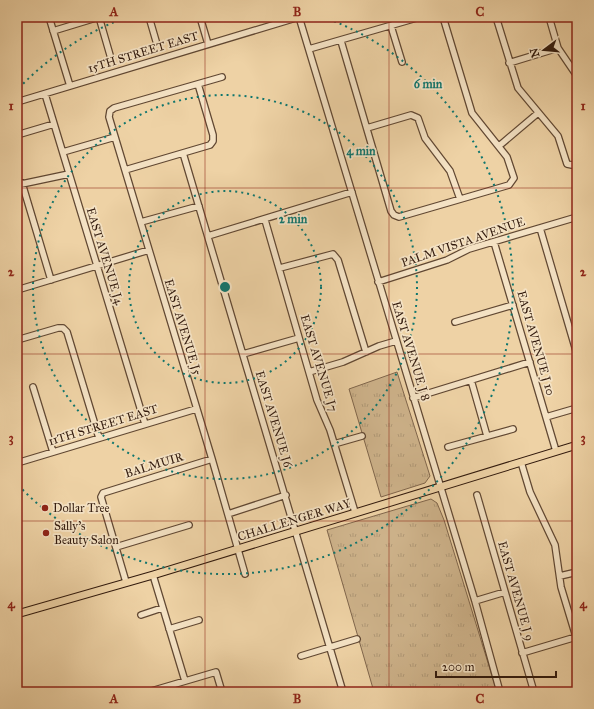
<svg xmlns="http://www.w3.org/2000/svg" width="594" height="709" font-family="'IM FELL Great Primer',serif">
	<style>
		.grass { fill: url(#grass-tufts); stroke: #80664c }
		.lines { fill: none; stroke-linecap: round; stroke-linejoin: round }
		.minor-casing { stroke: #614833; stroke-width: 8 }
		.major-casing { stroke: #321a0d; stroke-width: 9 }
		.minor { stroke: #f4e2c4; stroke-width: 5.5 }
		.major { stroke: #eed2a5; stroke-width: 7 }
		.grid { fill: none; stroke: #8f2418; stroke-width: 1; stroke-opacity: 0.55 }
		.ring { fill: none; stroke: #0f766e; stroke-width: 2; stroke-dasharray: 2 4 }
		.poi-dot { fill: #8f2418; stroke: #f4e2c4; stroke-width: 1.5 }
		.labels { text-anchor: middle; stroke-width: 3.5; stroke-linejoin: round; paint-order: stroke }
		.street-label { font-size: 12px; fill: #321a0d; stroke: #f4e2c4 }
		.poi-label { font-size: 12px; fill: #321a0d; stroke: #f4e2c4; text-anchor: start }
		.centre { fill: #0f766e; stroke: #f4e2c4; stroke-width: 2 }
		.ring-label { font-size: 12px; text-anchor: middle; font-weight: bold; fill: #0f766e; stroke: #f4e2c4; stroke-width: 3.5; stroke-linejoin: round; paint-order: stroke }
		.neatline { fill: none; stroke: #8f2418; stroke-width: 1.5 }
		.grid-label { font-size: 13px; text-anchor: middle; font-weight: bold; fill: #8f2418 }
	</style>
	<defs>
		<pattern id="grass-tufts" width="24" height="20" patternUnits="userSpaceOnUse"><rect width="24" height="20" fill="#ceb38b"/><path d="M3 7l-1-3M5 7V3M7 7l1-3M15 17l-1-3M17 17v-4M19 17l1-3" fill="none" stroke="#b19977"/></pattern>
	</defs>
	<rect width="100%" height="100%" fill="#eed2a5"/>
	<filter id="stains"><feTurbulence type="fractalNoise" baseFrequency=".005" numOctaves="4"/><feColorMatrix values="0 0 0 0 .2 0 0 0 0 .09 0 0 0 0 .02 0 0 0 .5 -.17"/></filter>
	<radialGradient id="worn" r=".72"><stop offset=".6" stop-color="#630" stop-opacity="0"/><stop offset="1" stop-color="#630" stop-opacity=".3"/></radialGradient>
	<path class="grass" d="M397,372L430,476L425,483L381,497L349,389Z
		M431,499L437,503L444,520L497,692H374L327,530Z"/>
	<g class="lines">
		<defs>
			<path id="minor" d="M49,17L70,86
				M99,17L110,55
				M149,17L156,41
				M200,17L208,44
				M299,17L475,601L500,692
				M496,17L518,88L558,136L567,164L572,165L577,164
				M549,17L558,48L577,76
				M391,26L402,62
				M53,31L99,17
				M341,41L391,211L394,215L399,217L509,185L514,178L507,157L472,113L443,17
				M309,49L420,17
				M509,63L558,48
				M222,77L114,108L110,111L109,117L212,459L245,574
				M45,94L145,424
				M17,102L299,17
				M367,128L411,115L418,118L425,138L450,171L460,199
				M17,135L54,124
				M499,146L538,113
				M63,152L115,137
				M183,153L343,692
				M125,170L210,145L213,141V135L198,84
				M22,183L51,280
				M17,185L69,174
				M265,220L317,400L330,430L355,512
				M141,222L199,206
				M540,228L577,354
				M208,236L352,192
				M494,242L556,451
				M280,268L333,254L338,260L366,352
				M378,282L447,260L469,249L577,217
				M17,290L149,250
				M455,322L513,305
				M17,340L58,328H63L67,332L99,438
				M243,354L299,338
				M309,372L343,362L379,346L396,341
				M471,380L487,436
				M33,387L53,452
				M413,398L530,362
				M546,417L577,408
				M334,444L362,436
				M448,447L513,429
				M521,462L530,492L555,545L561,587L577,640
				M17,463L196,409
				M477,495L534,692
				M228,514L286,495
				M116,547L189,525
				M153,575L185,681
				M560,576L577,572
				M126,582L101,497L103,493L212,459
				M475,601L505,592
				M141,615L162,608
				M169,629L199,620
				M522,653L576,637
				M301,656L357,639
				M148,692L216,672L222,692"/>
			<path id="major" d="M17,614L153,575L577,445"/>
		</defs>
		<use href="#minor" class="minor-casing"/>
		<use href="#major" class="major-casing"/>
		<use href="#minor" class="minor"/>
		<use href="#major" class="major"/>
	</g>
	<path class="grid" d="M205,17V692M389,17V692M17,188H577M17,354H577M17,521H577"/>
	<g class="ring">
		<circle cx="225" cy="287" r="96"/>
		<circle cx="225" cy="287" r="192"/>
		<path d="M19 88A287 287 0 0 1 127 17M323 17A287 287 0 1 1 19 486"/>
	</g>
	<g class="poi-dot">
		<circle cx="45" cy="508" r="4"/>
		<circle cx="46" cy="533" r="4"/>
	</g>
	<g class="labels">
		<g class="street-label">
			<text transform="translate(143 52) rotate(-17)" y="4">15TH STREET EAST</text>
			<text transform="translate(463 242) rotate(-19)" y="4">PALM VISTA AVENUE</text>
			<text transform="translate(105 256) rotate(73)" y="4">EAST AVENUE J4</text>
			<text transform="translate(183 327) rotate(73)" y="4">EAST AVENUE J5</text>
			<text transform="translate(536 343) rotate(74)" y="4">EAST AVENUE J 10</text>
			<text transform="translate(411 351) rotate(73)" y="4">EAST AVENUE J 8</text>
			<text transform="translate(319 363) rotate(73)" y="4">EAST AVENUE J7</text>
			<text transform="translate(274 419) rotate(73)" y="4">EAST AVENUE J6</text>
			<text transform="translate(103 425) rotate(-17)" y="4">11TH STREET EAST</text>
			<text transform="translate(154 465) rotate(-17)" y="4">BALMUIR</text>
			<text transform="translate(294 520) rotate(-17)" y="4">CHALLENGER WAY</text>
			<text transform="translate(516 591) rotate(74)" y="4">EAST AVENUE J 9</text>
		</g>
		<g class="poi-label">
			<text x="53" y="512">Dollar Tree</text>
			<text x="54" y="530">Sally's<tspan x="54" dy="14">Beauty Salon</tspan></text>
		</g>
	</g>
	<circle cx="225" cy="287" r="6" class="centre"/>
	<g class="ring-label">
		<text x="428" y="88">6 min</text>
		<text x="361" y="155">4 min</text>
		<text x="293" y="223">2 min</text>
	</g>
	<rect width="594" height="709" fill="none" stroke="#eed2a5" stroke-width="44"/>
	<g transform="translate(544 50) rotate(254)" stroke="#f4e2c4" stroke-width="3" paint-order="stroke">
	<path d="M0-3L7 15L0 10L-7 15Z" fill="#321a0d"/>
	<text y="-6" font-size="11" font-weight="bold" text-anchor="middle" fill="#321a0d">N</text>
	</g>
	<path d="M436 671v6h120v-6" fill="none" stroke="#321a0d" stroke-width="2"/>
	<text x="442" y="671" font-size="12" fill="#321a0d" stroke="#f4e2c4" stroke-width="3" paint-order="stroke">200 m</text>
	<rect x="22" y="22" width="550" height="665" class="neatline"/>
	<g class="grid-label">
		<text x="114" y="16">A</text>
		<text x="297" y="16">B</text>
		<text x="480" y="16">C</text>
		<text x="11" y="110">1</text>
		<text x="583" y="110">1</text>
		<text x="11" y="276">2</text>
		<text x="583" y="276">2</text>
		<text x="11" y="442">3</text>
		<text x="583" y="442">3</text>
		<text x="11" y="608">4</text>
		<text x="583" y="608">4</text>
		<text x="114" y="703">A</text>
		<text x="297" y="703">B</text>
		<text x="480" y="703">C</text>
	</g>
	<rect width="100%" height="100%" filter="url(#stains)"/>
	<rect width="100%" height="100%" fill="url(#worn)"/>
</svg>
